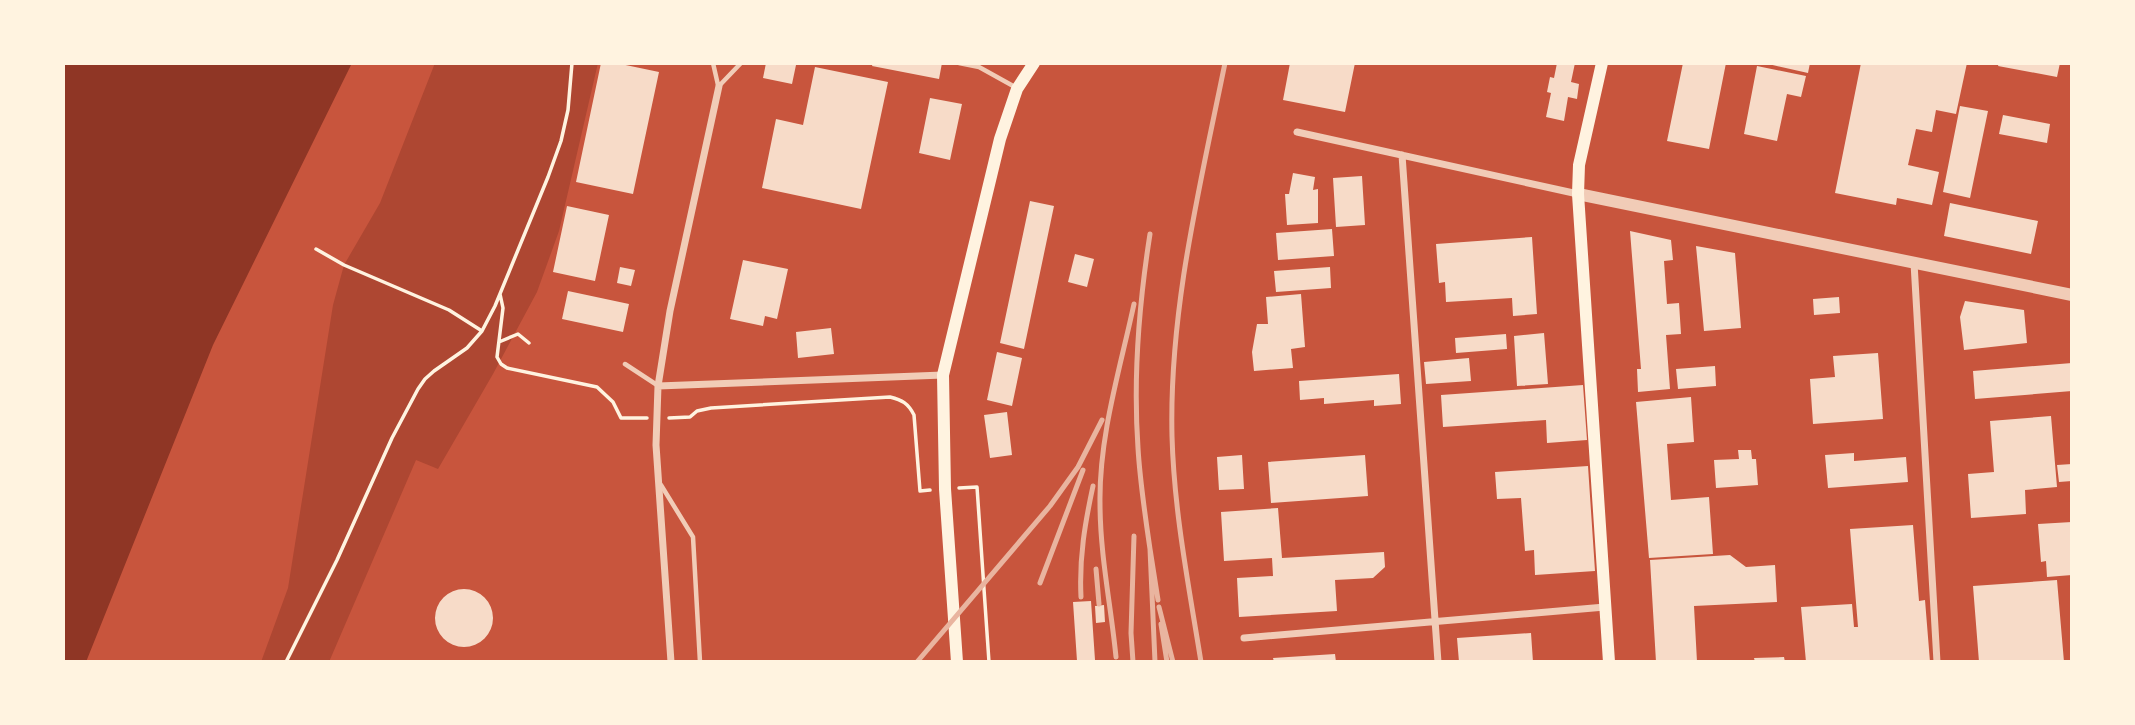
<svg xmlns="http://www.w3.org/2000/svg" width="2135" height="725" font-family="Manrope,sans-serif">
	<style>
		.green { fill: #ae4732 }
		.water { fill: #8f3625 }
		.building { fill: #f7dbc8 }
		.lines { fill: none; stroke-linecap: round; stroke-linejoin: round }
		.path { stroke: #fff3e0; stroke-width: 3.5 }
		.service { stroke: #f1ccb7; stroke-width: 4.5 }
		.minor { stroke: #f1ccb7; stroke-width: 7 }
		.tertiary { stroke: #f1ccb7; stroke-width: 12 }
		.secondary { stroke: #fff3e0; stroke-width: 12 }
		.rail { stroke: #e9b49f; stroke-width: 5 }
	</style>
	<rect width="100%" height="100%" fill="#c8553d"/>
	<path class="green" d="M435,63H598L559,231L537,292L493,374L438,469L416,460L329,662H261L288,588L333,305L344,265L380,203Z"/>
	<path class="water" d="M63,63H352L213,345L86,662H63Z"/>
	<path class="building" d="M601,63H616L659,72L633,194L576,182Z
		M766,63L796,65L792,84L763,78Z
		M873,63H942L939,79L872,66Z
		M1290,63H1355L1345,112L1283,100Z
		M1557,63H1575L1571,82L1579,84L1577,99L1568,97L1564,121L1546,117L1551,93L1547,92L1550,77L1554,78Z
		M1683,63H1726L1709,149L1667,141Z
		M1764,63H1810L1808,73Z
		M1861,63H1967L1956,114L1936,110L1932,132L1916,129L1908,165L1939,172L1932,205L1897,198L1896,205L1835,193Z
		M1999,63H2060L2057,77L1998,66Z
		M1757,66L1806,76L1801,97L1787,94L1777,141L1744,134Z
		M815,67L888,82L861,209L762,188L776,119L803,125Z
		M930,98L962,104L950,160L919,153Z
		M1960,106L1988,111L1970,198L1943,192Z
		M2003,115L2050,124L2047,143L1999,134Z
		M1293,173L1315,177L1313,190L1318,189V223L1287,225L1285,194H1289Z
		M1362,176L1365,225L1336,227L1333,178Z
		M1030,201L1054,206L1024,349L1000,343Z
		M1950,203L2038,221L2031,254L1944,236Z
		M567,206L609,215L595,281L553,272Z
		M1332,229L1334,256L1278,260L1276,233Z
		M1630,231L1671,240L1673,260L1664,261L1667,304L1679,303L1681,334L1666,335L1670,389L1638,392L1637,369H1641Z
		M1532,237L1537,314L1513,316L1512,298L1446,302L1445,282L1439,283L1436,244Z
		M1696,246L1735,253L1741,328L1704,331Z
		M1075,254L1094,259L1087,287L1068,282Z
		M743,260L788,269L777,319L765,316L763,326L730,319Z
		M620,267L635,270L631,286L617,283Z
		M1330,267L1331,288L1276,292L1274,271Z
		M568,291L629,304L623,332L562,319Z
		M1301,294L1305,347L1291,349L1293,368L1254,371L1252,352L1257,324H1268L1266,297Z
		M1839,297L1840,313L1814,315L1813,299Z
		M1965,301L2024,310L2027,343L1964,350L1960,317Z
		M831,328L834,354L798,358L796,332Z
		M1544,333L1548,384L1517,386L1514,336Z
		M1506,334L1507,349L1456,353L1455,338Z
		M997,352L1022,358L1012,406L987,400Z
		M1878,353L1883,419L1813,424L1810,379L1835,377L1833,356Z
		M1469,358L1471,381L1426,384L1424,362Z
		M2072,363V391L1975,399L1973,371Z
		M1715,366L1716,386L1678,389L1676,369Z
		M1399,374L1401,404L1374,406V400L1324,404V398L1300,400L1299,381Z
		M1583,385L1587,440L1547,443L1546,420L1443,427L1441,395Z
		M1691,397L1694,442L1667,444L1671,500L1709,497L1713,554L1649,558L1636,402Z
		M1007,412L1012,455L990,458L984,415Z
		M2051,416L2057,487L2025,490L2026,514L1971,518L1968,474L1994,472L1990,421Z
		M1738,450H1751L1752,459H1756L1758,485L1716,488L1714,460L1739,459Z
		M1854,453V461L1906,457L1908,482L1828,488L1825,455Z
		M1242,455L1244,489L1219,490L1217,457Z
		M1365,455L1368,496L1271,503L1268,462Z
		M2072,464V481L2059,482L2057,465Z
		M1588,466L1595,571L1535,575L1534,550L1525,551L1521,498L1497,499L1495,472Z
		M1278,508L1282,558L1384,552L1385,567L1373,578L1335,580L1337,611L1239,617L1237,578L1273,576L1272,558L1224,561L1221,512Z
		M2072,522V575L2047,577L2046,561L2041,562L2038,524Z
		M1913,525L1919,601L1925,600L1930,662H1806L1801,607L1852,604L1854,627H1858L1850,529Z
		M1730,555L1746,567L1775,565L1777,602L1694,606L1697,662H1656L1650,560Z
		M2057,580L2064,662H1979L1973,586Z
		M435 618a29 29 0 1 1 58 0a29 29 0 1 1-58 0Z
		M1091,601L1095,660L1077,661L1073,602Z
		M1104,605L1105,622L1096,623L1095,606Z
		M1531,633L1533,662H1459L1457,638Z
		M1335,654L1336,662H1274L1273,658Z
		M1784,657L1785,662H1755L1754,658Z"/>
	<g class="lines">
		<path class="path" d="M316,249L344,265L449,310L482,331
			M500,294L503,308L497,357L501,364L507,368L597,387L613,402L621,418H647
			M499,342L518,334L529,343
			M669,418L690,417L697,411L711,408L890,397C902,400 908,403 914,415L920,491L930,490
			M959,488L977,487L989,662
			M286,662L337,560L392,438L418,389L425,379L434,371L467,348L482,331L495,306L548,177L561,141L568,110L572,63"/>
		<path class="service" d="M713,63L718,85
			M959,63L979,67L1015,87
			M719,86L741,63
			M625,364L657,385
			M661,485L693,537L700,662"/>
		<path class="minor" d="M1297,132L1578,194
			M1402,155L1438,662
			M1914,263L1937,662
			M658,386L943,375
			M1244,638L1605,607
			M671,662L656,445L658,386L670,311L719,86"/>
		<path class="tertiary" d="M1578,194L2072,295"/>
		<path class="secondary" d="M1602,63L1579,165L1578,194L1609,662
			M957,662L945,489L943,375L1000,139L1017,89L1034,63"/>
		<path class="rail" d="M1150,549C1145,515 1140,482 1138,448C1133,377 1139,304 1150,234
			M1096,569L1099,604
			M1040,583L1083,470
			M1081,597C1079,558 1085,523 1093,486
			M1159,607L1173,662
			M1161,624L1167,662
			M1116,657C1111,606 1100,555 1100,503C1099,436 1120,369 1134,304
			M917,662L1050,506L1078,467L1102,420
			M1133,662L1131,633L1134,536
			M1155,662L1150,549L1158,600
			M1201,662C1189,587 1174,512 1172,436C1169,310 1200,186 1225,63"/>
	</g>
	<rect width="2135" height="725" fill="none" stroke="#fff3e0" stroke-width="130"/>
</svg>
